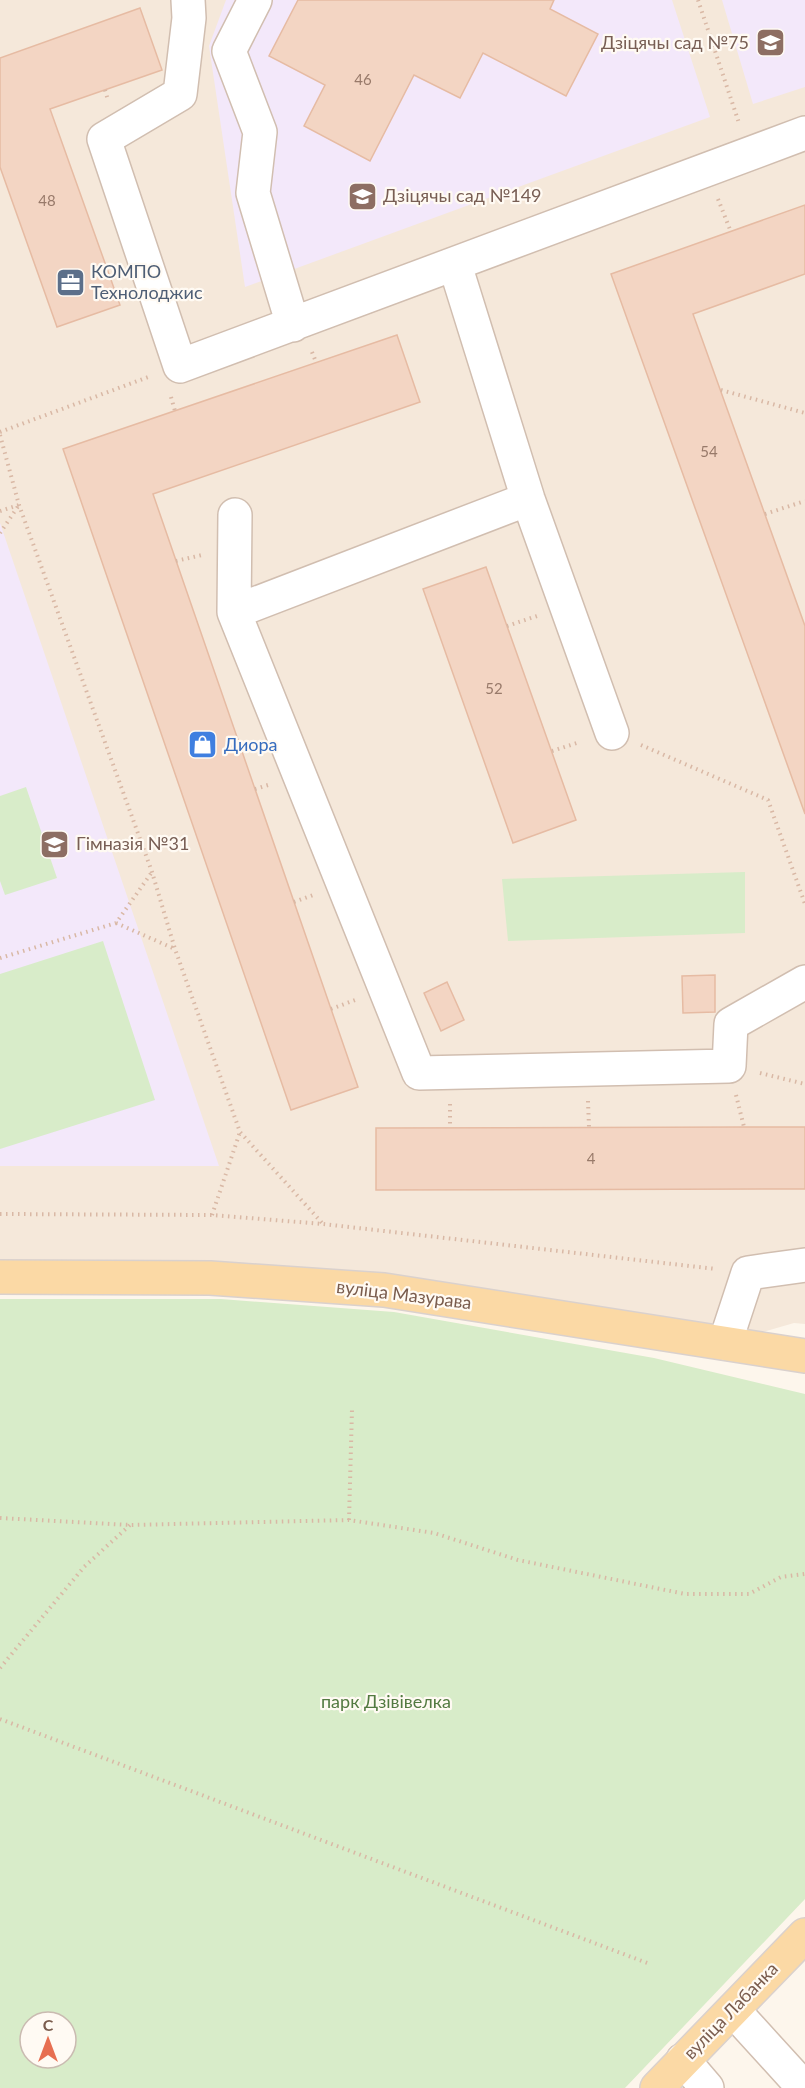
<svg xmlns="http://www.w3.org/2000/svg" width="805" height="2088" font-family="Lato,sans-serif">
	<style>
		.residential { fill: #f5e8da }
		.education { fill: #f3e8fa }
		.green { fill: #d8ecc9; fill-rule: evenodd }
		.building { fill: #f3d5c3; stroke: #e6bba3; stroke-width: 1.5 }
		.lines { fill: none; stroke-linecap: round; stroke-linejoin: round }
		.minor-casing { stroke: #d1beb0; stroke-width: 36 }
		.major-casing { stroke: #dad1cd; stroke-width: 36 }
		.path { stroke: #d9b8a5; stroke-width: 4; stroke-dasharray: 1.5 4.5; stroke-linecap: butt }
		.minor { stroke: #fff; stroke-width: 33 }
		.major { stroke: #fbd9a5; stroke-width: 33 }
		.labels { text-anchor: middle; stroke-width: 4.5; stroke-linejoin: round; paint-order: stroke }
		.number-label { font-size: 15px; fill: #987a6a }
		.education-label { font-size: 18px; fill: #785e54; stroke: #fffaf3; text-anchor: start }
		.service-label { font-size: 18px; fill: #4e5e75; stroke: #fffaf3; text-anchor: start }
		.shop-label { font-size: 18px; fill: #366cbe; stroke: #fffaf3; text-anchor: start }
		.street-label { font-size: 18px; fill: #7a5c4d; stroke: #fffaf3 }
		.park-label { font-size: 18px; fill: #537a41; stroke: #fffaf3 }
	</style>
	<rect width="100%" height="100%" fill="#fdf6ec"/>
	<path class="residential" d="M0,0H805V1324L794,1323L725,1343L384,1290L0,1277Z"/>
	<path class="education" d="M226,0H672L710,117L245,287L209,46Z
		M722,0H805V87L753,104Z
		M0,523L219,1166H0Z"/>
	<path class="green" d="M26,787L57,878L5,895L0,881V796Z
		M745,872V933L508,941L502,879Z
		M103,941L155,1100L0,1149V974Z
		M0,1299H221L394,1312L654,1358L805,1394V1899L625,2088H0ZM30,2022H66V2058H30Z"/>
	<path class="building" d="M298,0H554L550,9L598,34L566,96L483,53L460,98L414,75L370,161L304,126L325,85L269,56Z
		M140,8L162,70L50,109L120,305L57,327L0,167V58Z
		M805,205V274L693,314L805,626V814L611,274Z
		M397,335L420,402L153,494L358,1087L291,1110L63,449Z
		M486,567L576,820L513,843L423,589Z
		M715,975V1012L683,1013L682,976Z
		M447,982L464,1020L441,1031L424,993Z
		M744,1127H805V1189L376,1190V1128Z"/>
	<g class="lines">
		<defs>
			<path id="minor" d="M188,0L189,18L180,94L104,139L180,366L805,133
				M255,0L229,51L260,132L253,193L293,325
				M455,265L528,499L612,733
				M235,515L234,612L419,1073L729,1066L731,1024L805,982
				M234,612L528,499
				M725,1343L748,1273L805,1265
				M733,2010L804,2088
				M683,2060L707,2088"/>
			<path id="major" d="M0,1277L210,1278L384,1290L805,1356
				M657,2088L805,1935"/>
		</defs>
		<use href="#minor" class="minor-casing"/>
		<use href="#major" class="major-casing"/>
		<path class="path" d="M698,0L739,123
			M105,90L108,100
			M718,199L731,232
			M312,352L316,362
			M721,390L805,413
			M171,397L175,411
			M0,432L151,376
			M0,435L19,505L152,872L175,949L240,1132L323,1224
			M0,511L19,505
			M765,514L805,501
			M0,533L19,505
			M176,561L202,555
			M507,626L537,616
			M641,745L768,800L805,904
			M552,751L580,742
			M255,789L268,785
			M294,902L313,895
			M116,923L175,949
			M0,958L116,923L152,872
			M331,1009L355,1000
			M760,1073L805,1084
			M736,1095L744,1127
			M588,1101L589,1127
			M450,1104V1127
			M0,1214L212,1215L323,1224L716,1269
			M212,1215L240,1132
			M0,1518L130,1525L349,1520L434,1533L518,1560L685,1594H749L781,1577L805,1574
			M349,1520L352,1409
			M0,1668L84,1567L130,1525
			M0,1719L650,1964"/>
		<use href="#minor" class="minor"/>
		<use href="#major" class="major"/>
	</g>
	<defs>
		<symbol id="school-square" viewBox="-11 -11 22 22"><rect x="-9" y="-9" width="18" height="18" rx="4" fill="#8d6e63" stroke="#fffaf3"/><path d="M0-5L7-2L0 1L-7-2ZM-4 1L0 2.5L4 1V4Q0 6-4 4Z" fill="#fff"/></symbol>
		<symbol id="office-square" viewBox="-11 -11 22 22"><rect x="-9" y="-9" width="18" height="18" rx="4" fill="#5c6f8a" stroke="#fffaf3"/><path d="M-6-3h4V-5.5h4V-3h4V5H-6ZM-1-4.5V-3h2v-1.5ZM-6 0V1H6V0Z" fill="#fff"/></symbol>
		<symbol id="shop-square" viewBox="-11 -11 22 22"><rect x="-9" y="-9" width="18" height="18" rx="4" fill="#3f7fe0" stroke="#fffaf3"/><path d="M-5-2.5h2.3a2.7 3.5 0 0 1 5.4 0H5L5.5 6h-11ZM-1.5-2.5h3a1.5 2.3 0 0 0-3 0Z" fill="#fff"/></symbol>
	</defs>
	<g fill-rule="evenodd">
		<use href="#school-square" x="754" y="26" width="33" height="33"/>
		<use href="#school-square" x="346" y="180" width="33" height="33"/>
		<use href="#office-square" x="54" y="266" width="33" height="33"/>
		<use href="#shop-square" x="186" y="728" width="33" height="33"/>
		<use href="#school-square" x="38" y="828" width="33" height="33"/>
	</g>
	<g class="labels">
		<g class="number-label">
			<text x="363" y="85">46</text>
			<text x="47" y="206">48</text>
			<text x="709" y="457">54</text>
			<text x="494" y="694">52</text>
			<text x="591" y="1164">4</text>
		</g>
		<g class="education-label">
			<text x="749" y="49" text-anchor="end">Дзіцячы сад №75</text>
			<text x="383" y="202">Дзіцячы сад №149</text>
			<text x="76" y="850">Гімназія №31</text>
		</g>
		<g class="service-label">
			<text x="91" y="278">КОМПО<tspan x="91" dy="21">Технолоджис</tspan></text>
		</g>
		<g class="shop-label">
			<text x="224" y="751">Диора</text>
		</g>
		<g class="street-label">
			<text transform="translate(404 1295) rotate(7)" y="6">вуліца Мазурава</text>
			<text transform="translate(731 2011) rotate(-46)" y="6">вуліца Лабанка</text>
		</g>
		<g class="park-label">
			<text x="386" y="1708">парк Дзівівелка</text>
		</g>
	</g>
	<g transform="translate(48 2040)"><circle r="28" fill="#fffaf3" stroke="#cabbb1" stroke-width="1.5"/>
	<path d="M0-4.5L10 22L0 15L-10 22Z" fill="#e76f51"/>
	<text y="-9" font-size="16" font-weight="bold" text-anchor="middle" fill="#7a5c4d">С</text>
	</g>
</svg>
